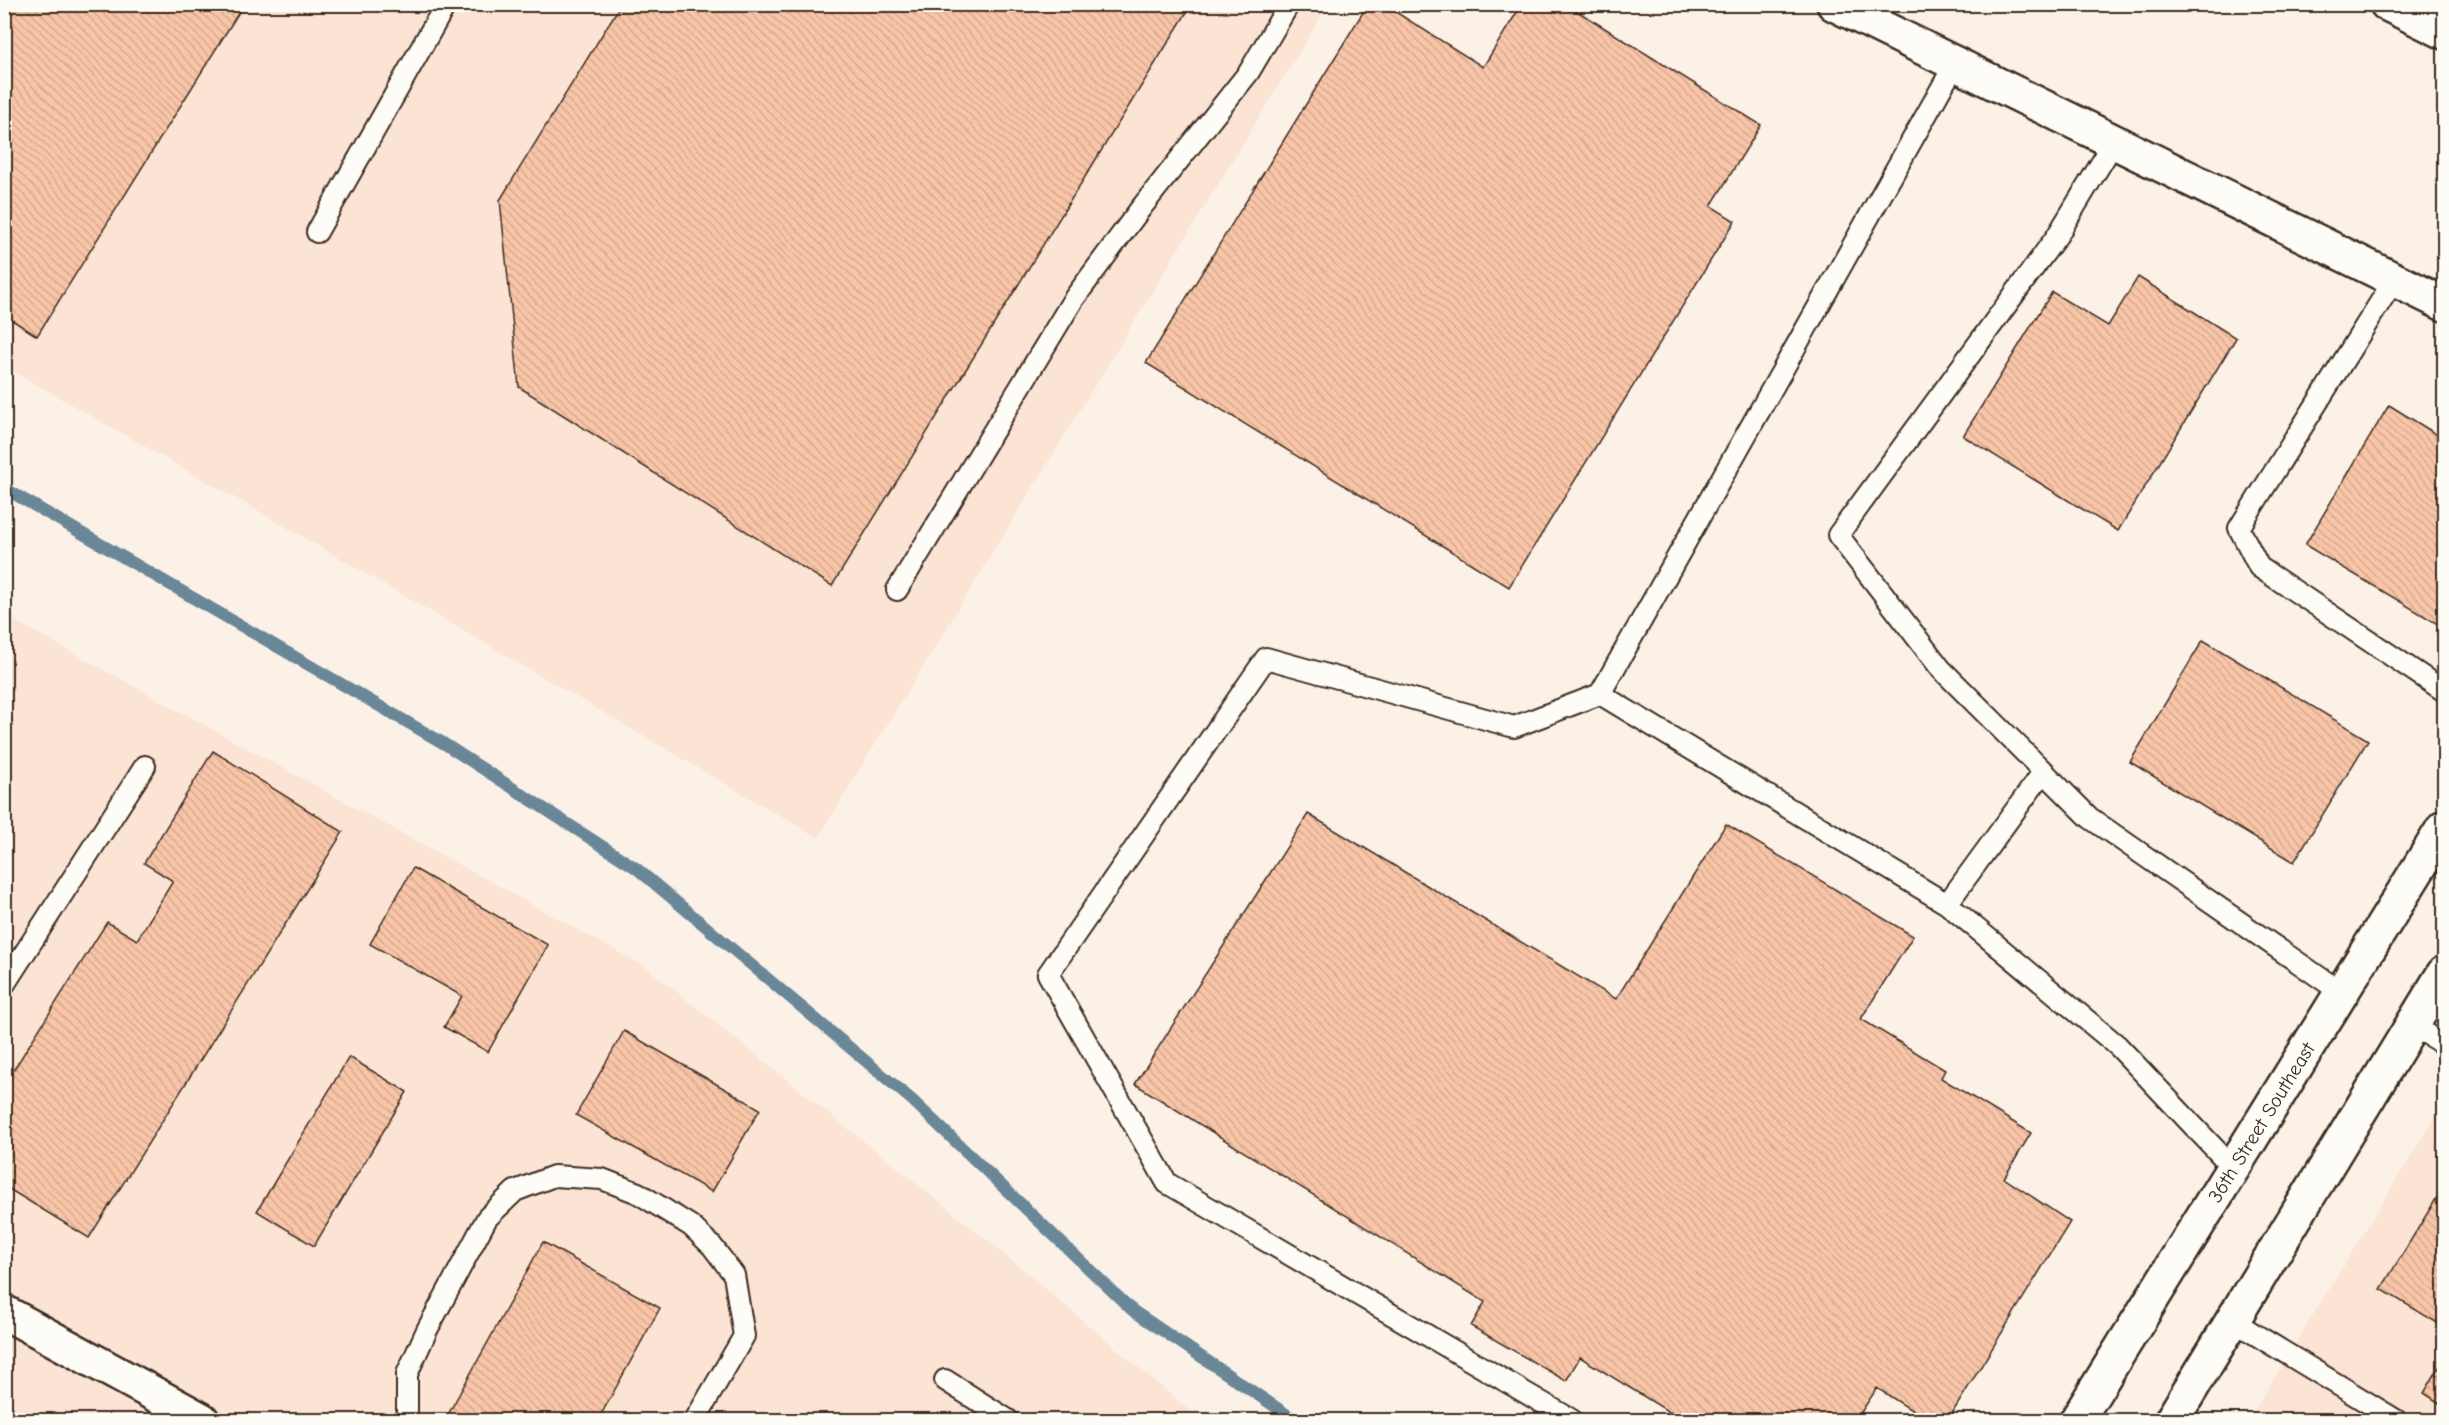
<svg xmlns="http://www.w3.org/2000/svg" width="2449" height="1425" font-family="'Comic Neue',sans-serif">
	<style>
		.built { fill: #fbe4d4 }
		.lines { fill: none; stroke-linecap: round; stroke-linejoin: round }
		.stream { stroke: #698797; stroke-width: 12 }
		.building { fill: url(#building-back-hatch); stroke: #3b2a1e; stroke-width: 1.5 }
		.service-casing { stroke: #3b2a1e; stroke-width: 24 }
		.tertiary-casing { stroke: #3b2a1e; stroke-width: 38 }
		.service { stroke: #fdfcf7; stroke-width: 20 }
		.tertiary { stroke: #fdfcf7; stroke-width: 33 }
		.labels { text-anchor: middle; stroke-width: 4.5; stroke-linejoin: round; paint-order: stroke }
		.street-label { font-size: 20px; fill: #3b2a1e; stroke: #fdfcf7 }
	</style>
	<defs>
		<pattern id="building-back-hatch" width="6" height="6" patternUnits="userSpaceOnUse" patternTransform="scale(1.5)"><rect width="6" height="6" fill="#f8c5a8"/><path d="M-1 5l2 2M0 0l6 6M5-1l2 2" fill="none" stroke="#d6a990"/></pattern>
	</defs>
	<rect width="100%" height="100%" fill="#fcf1e7"/>
	<filter id="ink" filterUnits="userSpaceOnUse"><feTurbulence type="fractalNoise" baseFrequency=".0167" numOctaves="2"/><feDisplacementMap in="SourceGraphic" scale="12" xChannelSelector="R" yChannelSelector="G"/><feConvolveMatrix kernelMatrix="1 2 1 2 8 2 1 2 1" color-interpolation-filters="sRGB"/></filter>
	<g filter="url(#ink)">
		<path class="built" d="M4,5H1328L818,838L267,516L5,367Z
			M4,615L646,967L997,1248L1201,1420H5Z
			M2444,1103V1420H2248Z"/>
		<g class="lines">
			<path class="stream" d="M4,488L443,743L636,868L912,1100L1132,1310L1295,1420"/>
		</g>
		<path class="building" d="M4,4H244L37,336L4,315Z
			M621,4H1192L832,586L519,387L500,200Z
			M1368,4H1383L1483,67L1522,4H1566L1761,125L1711,206L1735,221L1509,587L1146,363Z
			M2138,277L2236,338L2118,531L1963,436L2052,292L2108,326Z
			M2389,405L2444,439V620L2441,626L2305,545Z
			M2203,640L2368,740L2294,862L2130,762Z
			M213,751L343,832L89,1238L4,1186V1085L107,922L137,940L173,881L144,863Z
			M1308,814L1616,999L1726,824L1913,936L1861,1019L1945,1070L1941,1078L2031,1133L2004,1178L2070,1222L1948,1420H1927L1877,1388L1856,1420H1682L1580,1357L1566,1381L1471,1326L1485,1302L1135,1084Z
			M413,868L548,945L488,1052L444,1027L462,996L370,944Z
			M624,1031L760,1109L712,1192L576,1115Z
			M349,1057L407,1092L314,1246L257,1211Z
			M2444,1186V1327L2381,1289Z
			M543,1242L660,1308L598,1420H445Z
			M2444,1359V1406L2424,1393Z"/>
		<g class="lines">
			<defs>
				<path id="service" d="M2114,142L2057,236L1838,535L1941,669L2090,818L2342,993
					M317,232L446,4
					M2394,280L2239,528L2259,567L2444,691
					M897,590L1073,300L1141,208L1249,72L1289,4
					M1600,694L1947,904L2118,1046L2233,1168
					M1947,904L2044,771
					M4,985L145,766
					M2413,1025L2444,1045
					M2233,1321L2396,1420
					M945,1380L1008,1420
					M405,1420L407,1412V1374L427,1330L487,1218L515,1191L554,1176L602,1179L638,1193L691,1226L712,1246L734,1275L744,1336L695,1420
					M1572,1420L1167,1183L1048,974L1266,658L1514,727L1600,694L1955,64"/>
				<g id="tertiary">
					<path d="M1834,4L2444,304"/>
					<path d="M2387,4L2444,32"/>
					<path d="M4,1312L202,1420"/>
					<path id="s1" d="M2077,1420L2444,827"/>
					<path d="M2172,1420L2444,973"/>
				</g>
			</defs>
			<use href="#service" class="service-casing"/>
			<use href="#tertiary" class="tertiary-casing"/>
			<use href="#service" class="service"/>
			<use href="#tertiary" class="tertiary"/>
		</g>
	</g>
	<g class="labels">
		<g class="street-label">
			<text dy="7" stroke="none"><textPath href="#s1" startOffset="350">36th Street Southeast</textPath></text>
		</g>
	</g>
	<rect width="2449" height="1425" fill="none" stroke="#fdfcf7" stroke-width="24"/>
	<rect x="12" y="12" width="2425" height="1401" fill="none" stroke="#3b2a1e" stroke-width="2" filter="url(#ink)"/>
</svg>
